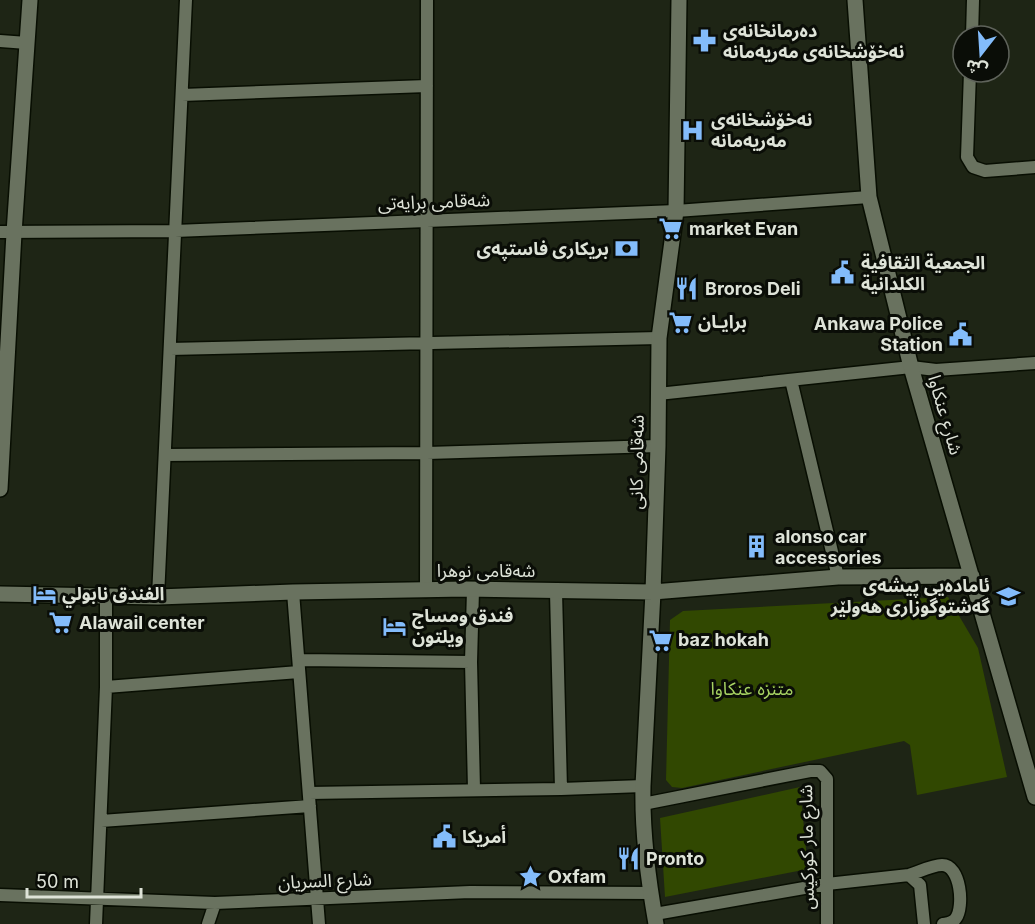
<svg xmlns="http://www.w3.org/2000/svg" width="1035" height="924" font-family="Inter,'Noto Sans Arabic',sans-serif">
	<style>
		.green { fill: #314801 }
		.lines { fill: none; stroke-linecap: round; stroke-linejoin: round }
		.minor-casing { stroke: #080e02; stroke-width: 15 }
		.tertiary-casing { stroke: #080e02; stroke-width: 18 }
		.minor { stroke: #69725f; stroke-width: 12 }
		.tertiary { stroke: #69725f; stroke-width: 15 }
		.labels { text-anchor: middle; stroke-width: 6; stroke-linejoin: round; paint-order: stroke }
		.poi-label { font-size: 18px; font-weight: bold; fill: #dee3d8; stroke: #0a0d07; text-anchor: start }
		.street-label { font-size: 18px; fill: #dee3d8; stroke: #0a0d07 }
		.park-label { font-size: 18px; fill: #a6d262; stroke: #0a0d07 }
	</style>
	<rect width="100%" height="100%" fill="#1e2515"/>
	<path class="green" d="M948,597L978,648L1007,777L917,795L910,745L904,741L682,788L672,787L666,780L670,620L683,611Z
		M800,787L808,869L665,897L660,818Z"/>
	<g class="lines">
		<defs>
			<path id="minor" d="M972,36L973,0
				M0,41L27,43
				M970,72L967,157L973,167L985,171L1035,167
				M182,95L427,86
				M0,232L175,231L676,211L869,197
				M170,349L659,338
				M791,380L838,577
				M658,394L911,367L936,370L1035,363
				M165,455L427,453L658,446
				M473,590L471,662L474,789
				M426,591L427,0
				M293,592L319,924
				M158,597L186,0
				M299,660L471,662
				M106,687L299,672
				M561,789L643,786
				M309,793L561,789L556,592
				M643,804L810,771H820L827,779V924
				M101,821L310,806
				M909,875C919,872 932,865 942,865C961,865 964,907 956,918C953,923 948,923 943,924
				M0,895L215,903L470,892L651,893
				M655,914L827,884L909,875L920,885L924,924
				M96,924L106,687V596
				M208,924L215,903"/>
			<path id="tertiary" d="M855,0L869,197L911,367L1035,797
				M0,489L14,233L30,0
				M0,594L158,597L293,592L466,589L653,592L838,577L972,576
				M656,924C648,879 642,832 643,786L653,592L658,446L659,338L676,211L679,0"/>
		</defs>
		<use href="#minor" class="minor-casing"/>
		<use href="#tertiary" class="tertiary-casing"/>
		<use href="#minor" class="minor"/>
		<use href="#tertiary" class="tertiary"/>
	</g>
	<defs>
		<symbol id="pharmacy-bare" viewBox="-9 -9 18 18"><path d="M-2-6h4v4h4v4h-4v4h-4v-4h-4v-4h4Z" fill="#83bcfb" stroke="#0a0d07" stroke-width="2.5" paint-order="stroke"/></symbol>
		<symbol id="hospital-bare" viewBox="-9 -9 18 18"><path d="M-5-5h3v3.5h4V-5h3V5h-3V1.5h-4V5h-3Z" fill="#83bcfb" stroke="#0a0d07" stroke-width="2.5" paint-order="stroke"/></symbol>
		<symbol id="supermarket-bare" viewBox="-9 -9 18 18"><path d="M-6-5.5h2.5l.6 2H6L4.5 2H-2.5L-4.4-4H-6ZM-1.5 3.2a1.3 1.3 0 1 0 .1 0ZM3 3.2a1.3 1.3 0 1 0 .1 0Z" fill="#83bcfb" stroke="#0a0d07" stroke-width="2.5" paint-order="stroke"/></symbol>
		<symbol id="bank-bare" viewBox="-9 -9 18 18"><path d="M-6-4H6V4H-6ZM0-2.3a2.3 2.3 0 1 0 0 4.6a2.3 2.3 0 1 0 0-4.6Z" fill="#83bcfb" stroke="#0a0d07" stroke-width="2.5" paint-order="stroke"/></symbol>
		<symbol id="civic-bare" viewBox="-9 -9 18 18"><path d="M-.6-6.5H3V-4.5H.6V-3L4-1V1h2V6H-6V1h2V-1L-.6-3ZM-1.2 2.5V6h2.4V2.5Z" fill="#83bcfb" stroke="#0a0d07" stroke-width="2.5" paint-order="stroke"/></symbol>
		<symbol id="restaurant-bare" viewBox="-9 -9 18 18"><path d="M-5-6h1v4h1v-4h1v4h1v-4h1v5L-1.5 .5V6h-2V.5L-5-1ZM5-6V6H3V1.5H1.5Q1.5-4 5-6Z" fill="#83bcfb" stroke="#0a0d07" stroke-width="2.5" paint-order="stroke"/></symbol>
		<symbol id="building-bare" viewBox="-9 -9 18 18"><path d="M-4-6H4V6H1V3H-1V6H-4ZM-2.5-4.3h1.7v1.8h-1.7ZM.8-4.3h1.7v1.8H.8ZM-2.5-1h1.7V.8h-1.7ZM.8-1h1.7V.8H.8Z" fill="#83bcfb" stroke="#0a0d07" stroke-width="2.5" paint-order="stroke"/></symbol>
		<symbol id="hotel-bare" viewBox="-9 -9 18 18"><path d="M-6-4.5h1.5V1H6V5H4.5V3h-9V5H-6ZM-4 0a1.8 1.8 0 1 1 3.6 0ZM.5 0V-2.5h3Q6-2.5 6 0Z" fill="#83bcfb" stroke="#0a0d07" stroke-width="2.5" paint-order="stroke"/></symbol>
		<symbol id="school-bare" viewBox="-9 -9 18 18"><path d="M0-5L7-2L0 1L-7-2ZM-4 1L0 2.5L4 1V4Q0 6-4 4Z" fill="#83bcfb" stroke="#0a0d07" stroke-width="2.5" paint-order="stroke"/></symbol>
		<symbol id="sight-bare" viewBox="-9 -9 18 18"><path d="M0-6L1.8-2.2L6-1.7L2.9 1.2L3.7 5.4L0 3.3L-3.7 5.4L-2.9 1.2L-6-1.7L-1.8-2.2Z" fill="#83bcfb" stroke="#0a0d07" stroke-width="2.5" paint-order="stroke"/></symbol>
	</defs>
	<g fill-rule="evenodd">
		<use href="#pharmacy-bare" x="688" y="24" width="33" height="33"/>
		<use href="#hospital-bare" x="676" y="114" width="33" height="33"/>
		<use href="#supermarket-bare" x="654" y="212" width="33" height="33"/>
		<use href="#bank-bare" x="610" y="232" width="33" height="33"/>
		<use href="#civic-bare" x="826" y="256" width="33" height="33"/>
		<use href="#restaurant-bare" x="670" y="272" width="33" height="33"/>
		<use href="#supermarket-bare" x="664" y="306" width="33" height="33"/>
		<use href="#civic-bare" x="944" y="318" width="33" height="33"/>
		<use href="#building-bare" x="740" y="530" width="33" height="33"/>
		<use href="#hotel-bare" x="28" y="578" width="33" height="33"/>
		<use href="#school-bare" x="992" y="580" width="33" height="33"/>
		<use href="#supermarket-bare" x="44" y="606" width="33" height="33"/>
		<use href="#hotel-bare" x="378" y="610" width="33" height="33"/>
		<use href="#supermarket-bare" x="644" y="624" width="33" height="33"/>
		<use href="#civic-bare" x="428" y="820" width="33" height="33"/>
		<use href="#restaurant-bare" x="612" y="842" width="33" height="33"/>
		<use href="#sight-bare" x="514" y="860" width="33" height="33"/>
	</g>
	<g class="labels">
		<g class="poi-label">
			<text x="723" y="37">دەرمانخانەی<tspan x="723" dy="21">نەخۆشخانەی مەریەمانە</tspan></text>
			<text x="711" y="126">نەخۆشخانەی<tspan x="711" dy="21">مەریەمانە</tspan></text>
			<text x="689" y="235">market Evan</text>
			<text x="609" y="255" text-anchor="end">بریکاری فاستپەی</text>
			<text x="861" y="269">الجمعية الثقافية<tspan x="861" dy="21">الكلدانية</tspan></text>
			<text x="705" y="295">Broros Deli</text>
			<text x="698" y="328">برایـان</text>
			<text x="943" y="330" text-anchor="end">Ankawa Police<tspan x="943" dy="21">Station</tspan></text>
			<text x="775" y="543">alonso car<tspan x="775" dy="21">accessories</tspan></text>
			<text x="990" y="592" text-anchor="end">ئاماده‌یی پیشه‌ی<tspan x="990" dy="21">گه‌شتوگوزاری هه‌ولێر</tspan></text>
			<text x="62" y="600">الفندق نابولي</text>
			<text x="412" y="622">فندق ومساج<tspan x="412" dy="21">ويلتون</tspan></text>
			<text x="79" y="629">Alawail center</text>
			<text x="678" y="646">baz hokah</text>
			<text x="462" y="843">أمريكا</text>
			<text x="646" y="865">Pronto</text>
			<text x="548" y="883">Oxfam</text>
		</g>
		<g class="street-label">
			<text transform="translate(434 202) rotate(-2)" y="6">شەقامی برایەتی</text>
			<text transform="translate(945 415) rotate(74)" y="6">شارع عنكاوا</text>
			<text transform="translate(637 462) rotate(-89)" y="6">شەقامی کانی</text>
			<text x="486" y="577">شەقامی نوهرا</text>
			<text transform="translate(807 847) rotate(-91)" y="6">شارع مار كوركيس</text>
			<text transform="translate(325 881) rotate(-2)" y="6">شارع السريان</text>
		</g>
		<g class="park-label">
			<text x="752" y="695">متنزه عنكاوا</text>
		</g>
	</g>
	<g transform="translate(981 54) rotate(197)"><circle r="28" fill="#0a0d07" stroke="#5f635b" stroke-width="1.5"/>
	<path d="M0-4.5L10 22L0 15L-10 22Z" fill="#83bcfb"/>
	<text y="-9" font-size="16" font-weight="bold" text-anchor="middle" fill="#dee3d8">ش</text>
	</g>
	<path d="M27 888v9h114v-9" fill="none" stroke="#dee3d8" stroke-width="3"/>
	<text x="36" y="888" font-size="18" fill="#dee3d8" stroke="#0a0d07" stroke-width="4.5" paint-order="stroke">50 m</text>
</svg>
